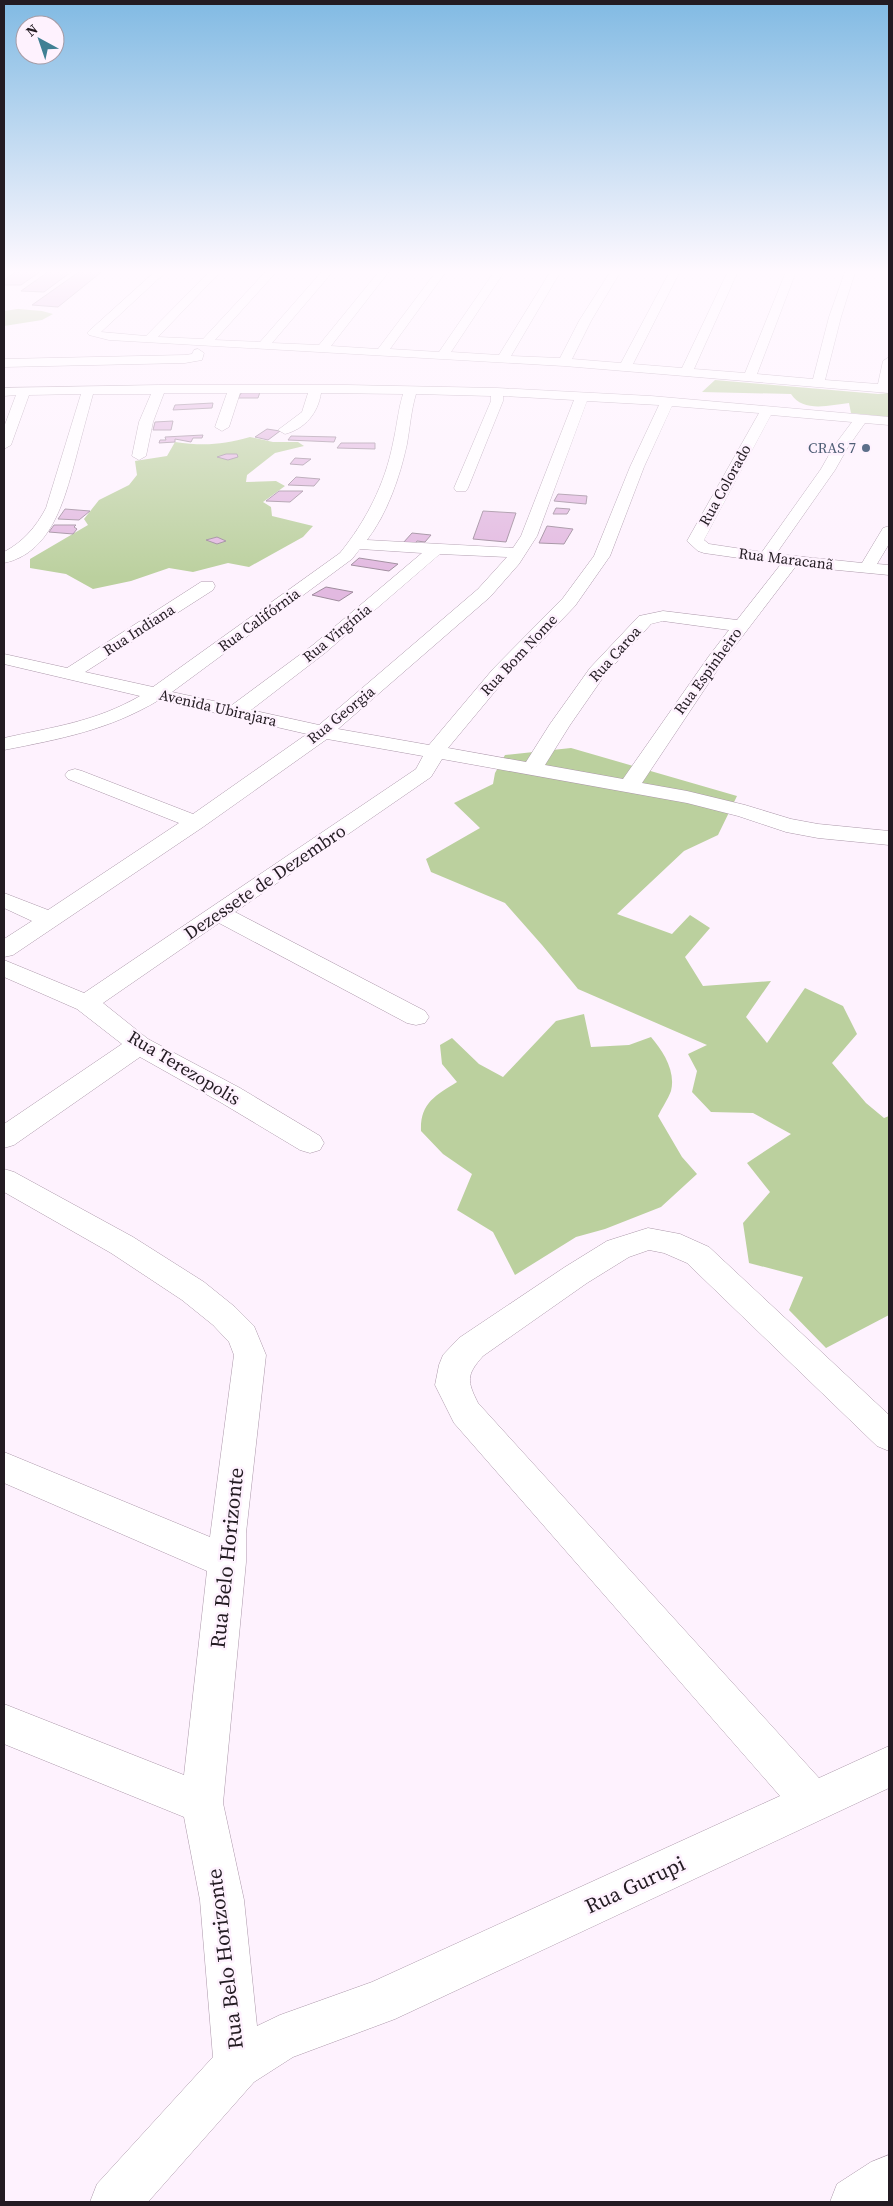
<svg xmlns="http://www.w3.org/2000/svg" width="893" height="2206" font-family="'Source Serif 4',serif">
	<style>
		.forest { fill: #bbd09e }
		.building { fill: #e2b9e0; stroke: #9f8c9d }
		.lines { fill: none; stroke-linecap: round; stroke-linejoin: round }
		.street-casing { stroke: #ac98aa; stroke-width: 1 }
		.street { fill: #fff; fill-rule: evenodd }
		.service-dot { fill: #5c6f8a; stroke: #fef2fe; stroke-width: 2 }
		.labels { text-anchor: middle; stroke-width: 5; stroke-linejoin: round; paint-order: stroke }
		.far-service-label { font-size: 15px; fill: #4e5e75; stroke: #fef2fe; text-anchor: end }
		.far-street-label { font-size: 15px; fill: #231b22; stroke: #fef2fe }
		.street-label { font-size: 18px; fill: #231b22; stroke: #fef2fe }
		.near-street-label { font-size: 21px; fill: #231b22; stroke: #fef2fe }
	</style>
	<rect width="100%" height="100%" fill="#fef2fe"/>
	<path class="forest" d="M18,309L42,311L53,314L42,320L4,326V311Z
		M715,380L878,394L889,393V417L851,413L849,403C830,405 803,413 791,394L702,392Z
		M250,437L273,442H298L304,446L275,453L247,475L246,482L276,481L285,486L263,502L271,507L272,516L313,526L303,537L249,567L228,563L193,572L169,568L131,581L93,589L66,574L30,568V559L88,525L84,519L99,500L129,485L137,475L135,461L167,456L175,442C203,446 222,445 250,437Z
		M571,748L737,796L718,835L684,851L617,914L672,934L690,915L710,928L685,957L703,986L771,981L746,1017L767,1043L805,988L843,1006L857,1034L832,1063L866,1103L884,1118L889,1116V1315L826,1348L789,1310L803,1277L749,1263L743,1223L770,1192L747,1163L791,1134L753,1113L711,1112L692,1092L697,1071L688,1054L707,1045L578,989L542,945L505,903L431,872L426,859L480,828L454,803L493,784L495,773L505,755Z
		M584,1014L591,1047L629,1045L651,1037C663,1051 676,1071 671,1091C668,1099 662,1108 658,1116L682,1157L697,1174L661,1207L605,1229L576,1237L515,1275L493,1232L457,1210L472,1174L443,1154L421,1131C420,1103 435,1096 457,1082L442,1064L440,1045L452,1038L479,1064L503,1077L556,1021Z"/>
	<path class="building" d="M20,269H44L21,285H4V280Z
		M52,269H75L44,292L21,291Z
		M83,269H105L58,307L32,305Z
		M242,392H260L258,398H238Z
		M213,403L212,408L173,410L175,405Z
		M173,421L171,430H153L155,422Z
		M267,429L280,431L268,440L255,437Z
		M203,435L202,438H193L191,442L175,439V442L159,443L160,440H166L165,437Z
		M291,436L336,437L334,442L288,440Z
		M341,443H375V449L337,448Z
		M226,454H237L238,457L228,460L217,457Z
		M295,458L311,459L303,465L290,464Z
		M296,477L320,479L314,486L288,485Z
		M279,491H303L290,502L266,501Z
		M558,494L587,496L586,504L554,501Z
		M556,508L570,509L567,514H553Z
		M65,509L90,511L79,520L58,519Z
		M483,511L516,513L506,542L473,539Z
		M54,525H76L74,527L77,529L73,534L49,532Z
		M547,526L573,529L564,544L539,543Z
		M412,533L431,535L425,542L417,541L415,544L403,543Z
		M217,537L226,541L217,544L206,540Z
		M359,558L398,564L389,571L351,565Z
		M326,587L353,592L339,601L312,595Z"/>
	<g class="lines">
		<defs>
			<path id="street" d="M158,269H169L101,332L146,336L212,269H223L158,337L203,339L268,269H279L215,340L260,342L324,269H335L272,343L319,345L381,269H391L331,346L378,349L438,269H448L390,349L439,352L496,269H506L451,352L499,355L552,269H562L511,356L560,358L579,321L612,269H622L591,321L572,359L621,363L671,269H681L633,364L682,368L729,269H739L694,369L745,373L787,269H797L757,374L813,379L829,317L846,269H856L841,317L825,380L878,384L883,361L889,357V393L564,366L109,340L89,335L87,333L89,331Z
				M198,349L204,353L202,360L185,363L4,367V359L185,355L192,354L194,350Z
				M159,385H347L497,388L651,396L889,417V425L865,423L848,447L835,470L776,554L862,563L883,528L889,526V544L877,564L889,565V575L796,566L722,663L642,783L687,791L745,805L791,819L818,824L889,831V845L818,838L786,832L738,816L687,803L442,759L431,777L235,912L425,1011L429,1017L425,1023L416,1025L407,1023L219,923L103,1003L148,1039L240,1088L320,1136L324,1143L320,1150L310,1153L300,1150L220,1102L140,1057L14,1145L4,1148V1124L122,1044L77,1009L4,977V960L84,993L416,769L423,756L327,739L203,827L13,955L4,957V939L32,921L4,908V893L48,910L179,823L68,779L65,775L68,771L75,769L82,771L193,814L307,734L159,700C109,730 60,739 4,750V738C53,727 95,722 140,696L4,664V654L67,668L201,582H213L215,586L213,590L85,672L153,687L340,553C366,521 385,484 393,443C397,426 398,410 403,394L321,393C318,413 305,429 285,434L278,430L302,412L308,393H240L229,427L222,431L215,427L227,393H164L153,422L146,456L139,460L132,456L139,422L151,394H93C87,416 81,438 75,461C64,501 51,553 4,563V552C23,542 36,527 46,508L81,394L29,395L11,445L4,449V427L16,395L4,396V388ZM416,394L491,396V401L454,488L456,491H466L468,488L503,401V396L574,400L521,536L513,548L367,540C387,514 400,477 407,444C410,427 411,411 416,394ZM587,401L659,405L630,467L594,556L563,598L493,669L429,745L338,729L490,597L519,564L537,536ZM672,406L759,413L687,541L698,551L704,553L781,564L737,620L663,611L639,616L590,668L550,724L526,762L448,748L507,677L575,606L610,556L644,467ZM771,415L852,422L834,446L821,469L762,552L709,544L704,540ZM360,549L422,553L313,645L232,705L172,692L352,559ZM440,554L507,557L478,589L319,725L251,710L325,653ZM663,621L729,630L709,656L623,779L545,765L570,725L604,676L651,624Z
				M4,1169L14,1172L133,1237L204,1282L235,1307L254,1326L266,1355L246,1533V1562L223,1803L244,1900L257,2026L280,2015L372,1982L780,1796L454,1423L435,1385L439,1365L443,1355L459,1338L565,1267L607,1241L648,1228L680,1234L709,1247L889,1415V1451L877,1446L687,1263L664,1253L649,1250L629,1257L587,1283L483,1356C466,1375 467,1381 478,1403L819,1778L889,1746V1788L395,2019L293,2057L254,2082L148,2202H90L97,2184L213,2057L200,1900L184,1817L4,1744V1704L184,1775L207,1571L4,1483V1452L210,1537L234,1355L229,1342L213,1325L182,1300L111,1253L4,1192Z
				M889,2155V2202H830L837,2184L871,2162Z"/>
		</defs>
		<use href="#street" class="street-casing"/>
		<use href="#street" class="street"/>
	</g>
	<linearGradient id="sky" x2="0" y2="1"><stop stop-color="#81bae3"/><stop offset="0.47" stop-color="#fff9ff"/><stop offset="1" stop-color="#fff9ff" stop-opacity="0"/></linearGradient>
	<rect width="893" height="578" fill="url(#sky)"/>
	<circle class="service-dot" cx="866" cy="448" r="5"/>
	<g class="labels">
		<g class="far-service-label">
			<text x="856" y="453">CRAS 7</text>
		</g>
		<g class="far-street-label">
			<text transform="translate(725 485) rotate(-61)" y="5">Rua Colorado</text>
			<text transform="translate(786 559) rotate(7)" y="5">Rua Maracanã</text>
			<text transform="translate(259 620) rotate(-36)" y="5">Rua Califórnia</text>
			<text transform="translate(139 630) rotate(-33)" y="5">Rua Indiana</text>
			<text transform="translate(337 633) rotate(-39)" y="5">Rua Virgínia</text>
			<text transform="translate(615 654) rotate(-48)" y="5">Rua Caroa</text>
			<text transform="translate(519 655) rotate(-47)" y="5">Rua Bom Nome</text>
			<text transform="translate(708 671) rotate(-54)" y="5">Rua Espinheiro</text>
			<text transform="translate(218 708) rotate(13)" y="5">Avenida Ubirajara</text>
			<text transform="translate(341 715) rotate(-39)" y="5">Rua Georgia</text>
		</g>
		<g class="street-label">
			<text transform="translate(265 882) rotate(-34)" y="6">Dezessete de Dezembro</text>
			<text transform="translate(184 1068) rotate(31)" y="6">Rua Terezopolis</text>
		</g>
		<g class="near-street-label">
			<text transform="translate(227 1558) rotate(-84)" y="7">Rua Belo Horizonte</text>
			<text transform="translate(635 1885) rotate(-25)" y="7">Rua Gurupi</text>
			<text transform="translate(225 1959) rotate(-97)" y="7">Rua Belo Horizonte</text>
		</g>
	</g>
	<rect width="893" height="2206" fill="none" stroke="#231b22" stroke-width="10"/>
	<g transform="translate(40 40) rotate(320)"><circle r="24" fill="#fef2fe" stroke="#a69ca6"/>
	<path d="M0-4L9 19L0 12L-9 19Z" fill="#408094"/>
	<text y="-8" font-size="14" font-weight="bold" text-anchor="middle" fill="#231b22">N</text>
	</g>
</svg>
